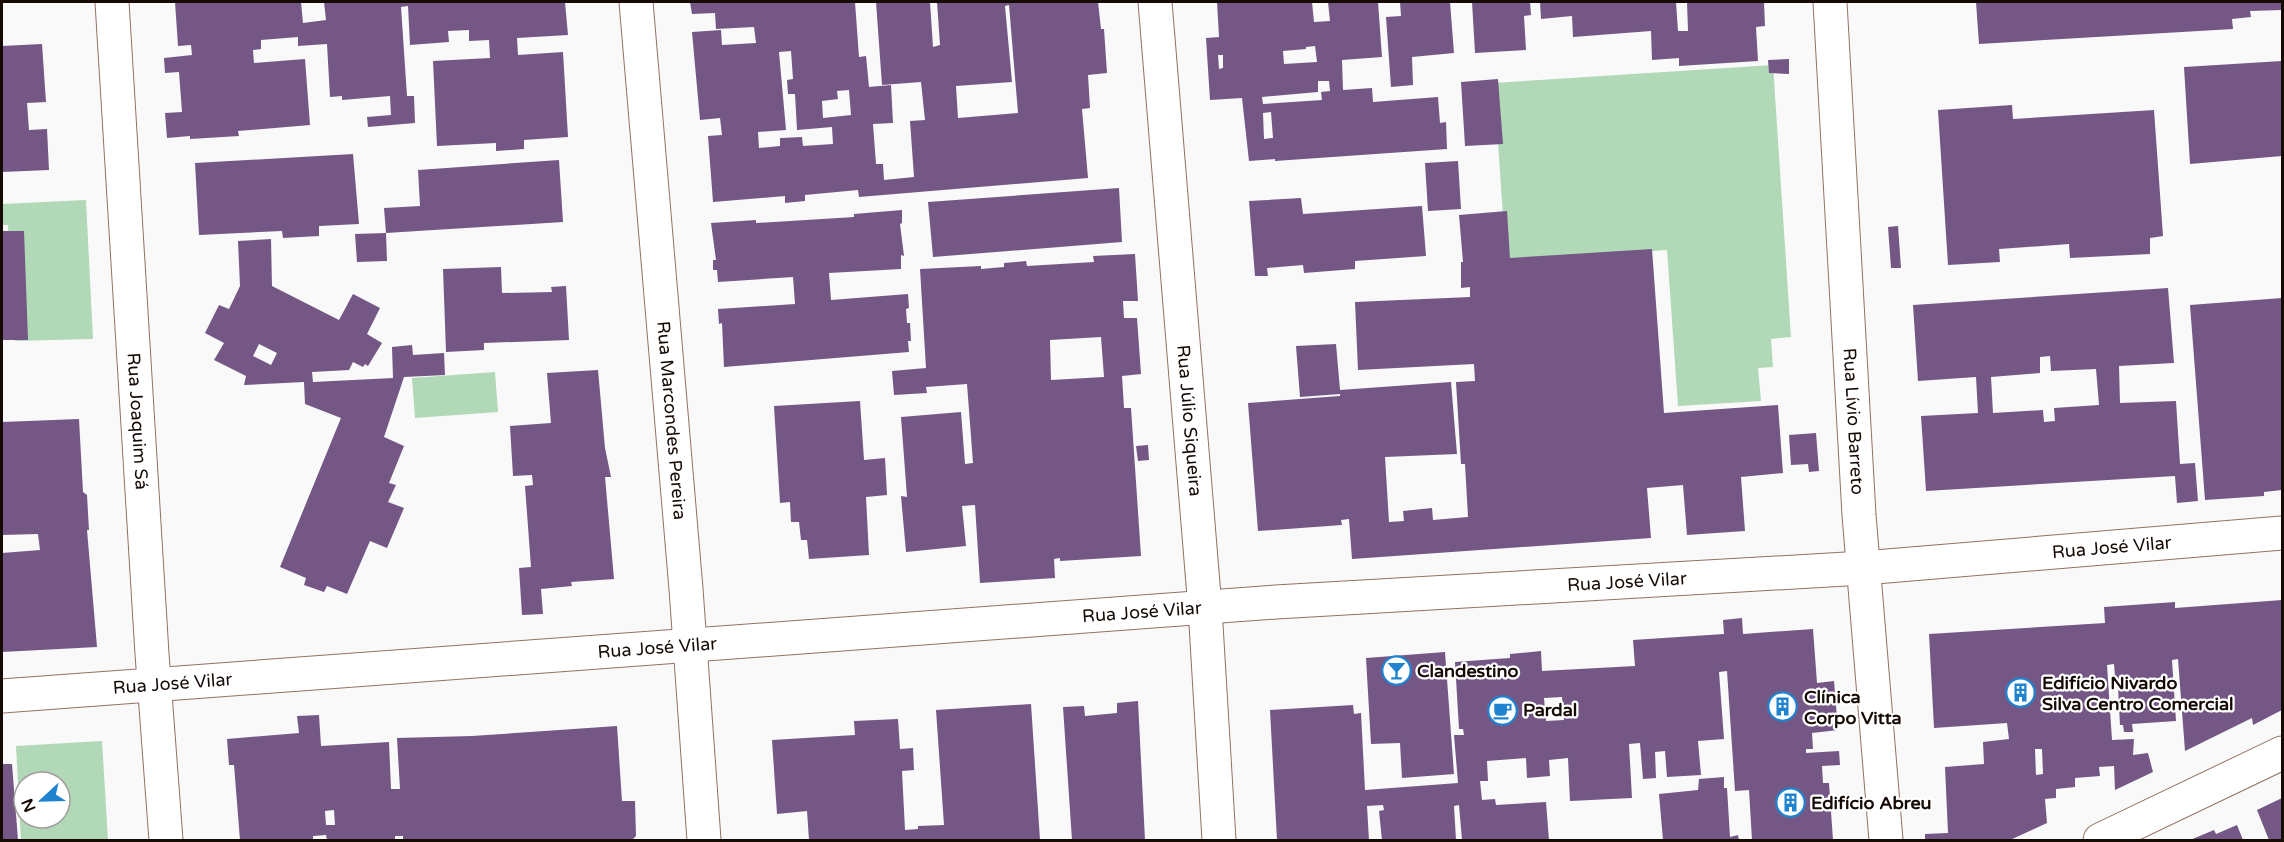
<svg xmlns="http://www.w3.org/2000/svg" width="2284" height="842" font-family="'Varela Round',sans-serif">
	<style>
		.green { fill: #b1d8b7; fill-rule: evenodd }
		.building { fill: #745785; fill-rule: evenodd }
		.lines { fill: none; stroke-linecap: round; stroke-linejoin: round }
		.minor-casing { stroke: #937162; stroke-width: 35 }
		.minor { stroke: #fff; stroke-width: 33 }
		.labels { text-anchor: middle; stroke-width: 4.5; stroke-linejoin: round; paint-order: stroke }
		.street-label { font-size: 18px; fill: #160a05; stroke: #fff }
		.poi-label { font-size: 18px; font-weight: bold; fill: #160a05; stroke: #fff; text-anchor: start }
	</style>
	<rect width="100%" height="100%" fill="#f9f9f9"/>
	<path class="green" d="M1773,65L1791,337L1771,339L1773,367L1758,368L1761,401L1678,406L1667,250L1506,261L1494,83Z
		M86,200L93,339L15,341L8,225H2V204Z
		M495,372L498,412L415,418L412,378Z
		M102,741L108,840H21L16,746ZM24,782H60V818H24Z"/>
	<path class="building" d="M175,2H301L303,23L326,20L324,2H565L568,35L517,38L518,55L563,52L568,137L524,140V149L496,151V143L437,146L433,61L490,58L489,40L469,41V30L448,31L449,42L410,45L408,6L401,7L407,96H414L415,123L368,127L367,117L391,115L390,96L342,100V96L330,97L327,44L298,46V37L261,40V49L253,50L254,63L305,59L310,125L238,131L239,136L190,139V136L167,138L165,113L182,112L179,72L165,73L164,58L192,55L191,45L178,46Z
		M690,2H855L859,57L866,56L869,87L891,85L893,123L873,124L876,164H883L884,180L914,177L910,121L925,120L921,82L882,85L876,2H930L933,47L940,45L937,2H1098L1101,29H1104L1107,73L1088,75L1090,108L1082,109L1088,178L859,197L858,190L805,195V201L785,203V196L713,202L708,136L722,135L720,118L700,120L692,32L721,30L722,45L756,43L754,27L716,29L715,13L692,14ZM1009,5L1018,113L958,118L956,86L1012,82L1005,6ZM791,51L793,79L787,80L788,94H795L797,130L832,127L833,144L803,146L802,137L780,138V146L759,148L758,132L786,130L779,52ZM849,90L851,115L823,118L822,101L838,99L837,91Z
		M1217,2H1312L1314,22L1330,21L1328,2H1378L1382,57L1342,60L1343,90L1372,88L1373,102L1438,97L1440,123L1446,122L1447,149L1275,161V159L1249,161L1242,98L1210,100L1206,38L1219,37ZM1315,46L1317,62L1284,64L1283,51L1306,49V47ZM1218,55H1223V68L1219,69ZM1318,81H1329L1330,91L1321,92L1322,100L1263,104L1262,97L1318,92ZM1271,112L1273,138L1264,139L1263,113Z
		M1400,2H1450L1454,53L1412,57L1413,85L1391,87L1386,17L1401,16Z
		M1472,2H1530L1531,15L1524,16L1526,50L1475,53Z
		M1540,2H1676L1678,31H1688L1687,2H1764L1765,26L1756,27L1758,61L1679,66V58L1652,60L1651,31L1573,37L1572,16L1541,19Z
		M1976,2H2282V10L2250,11L2251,17L2232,19L2233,29L1979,44Z
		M42,44L46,102L27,103L29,130L47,129L49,170L2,172V46Z
		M1789,59V74L1769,73L1768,60Z
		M2282,61V156L2190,164L2184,67Z
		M1498,79L1503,144L1465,146L1461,82Z
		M2012,105L2013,119L2154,110L2163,236L2150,238V254L2070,258L2069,244L1999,249L2000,262L1948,265L1938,110Z
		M353,154L359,224L319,226V236L283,238L282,231L199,235L195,163Z
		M559,160L563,222L386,233L384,208L420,206L418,170Z
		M1458,161L1461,209L1428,211L1425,163Z
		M1119,188L1122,242L933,257L928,202Z
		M1301,198L1303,214L1422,206L1426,256L1355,261V269L1304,273L1303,265L1267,268L1268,276H1255L1249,201Z
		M902,210V223L900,224L904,256L901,255V269L829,273L831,300L908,294L909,308L906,309L907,323H910L911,341H908L909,352L724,367L722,323L719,324L718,309L795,304L793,277L718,282L717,270H713V260H716L711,223L756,220V223L854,217V214Z
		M1507,211L1510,258L1652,249L1664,413L1778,405L1783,473L1741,477L1745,531L1687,535L1683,485L1647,488L1651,538L1352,559L1349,519L1341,520L1342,525L1258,531L1248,403L1340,396V394L1300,397L1296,346L1336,344L1340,390L1451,382L1457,454L1385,457L1389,522L1404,521L1403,511L1432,508L1433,520L1468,517L1465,464H1461L1456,382L1475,381L1474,364L1358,370L1355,302L1470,297V287L1461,288V262H1463L1459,215Z
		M1898,226L1901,268H1891L1888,227Z
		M2,231H24L28,340H2Z
		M386,233L387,261L357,262L355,234Z
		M271,239L272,286L339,320L353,294L380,308L367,334L382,343L368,366L365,364L363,367L353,362L349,370L312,372L313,382L393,378L392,347L412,345L413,355L444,353L445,375L404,377L384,437L404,446L389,483L396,485L388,502L404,508L387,548L370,541L347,594L327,586L324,592L304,585L306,578L280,567L341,418L305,404L304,382L244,385L246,376L214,360L224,343L205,333L219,305L229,309L240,286L238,241ZM259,344L277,353L271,365L253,356Z
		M1135,254L1138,301H1123L1124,318H1137L1141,374L1122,376L1124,408H1131L1141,556L1060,561V558L1054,559L1055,578L980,583L975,505L962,506L966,546L906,552L901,496L907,497L901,417L961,412L965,464L973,463L967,384L926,387L927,393L894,395L892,371L926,368L920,269L981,266V269L1004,267V263L1026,261L1027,266L1094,262L1093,256ZM1101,337L1104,377L1051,380L1050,340Z
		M501,267L502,293L552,292L551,287L566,286L569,340L484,343V350L446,352L443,269Z
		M2168,288L2174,363L2119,366L2120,403L2176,401L2180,464L2195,463L2198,501L2177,503L2175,476L1926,491L1921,416L1978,413L1976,377L1918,381L1913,305ZM2050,356L2051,371L2096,369L2099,405L2054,408L2055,421L2044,422L2043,410L1993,413L1991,377L2040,373V357Z
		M2282,298V490L2264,492V496L2205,500L2190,305Z
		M598,370L605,448L611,477H605L614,579L571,582L572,586L541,589L543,614L522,615L519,568L531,567L525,486L533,485L532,475L513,476L510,426L551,423L547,373Z
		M860,401L864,460L885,458L887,495L866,497L869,555L809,559L807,540H801L799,522H791L790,502L780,503L774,406Z
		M79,419L83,492L87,495L89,530H87L97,647L2,652V553L40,550L38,534L2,535V422Z
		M1816,433L1819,471L1809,472L1808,464L1791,465L1789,435Z
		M1148,445L1149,460L1138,461L1136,446Z
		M2282,600V710L2253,725L2252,718L2185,751L2178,659L2172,660L2176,721L2132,724L2133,732H2124L2123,725H2120L2118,687L2116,688L2114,664L2107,665L2112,740L2134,739L2133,755L2148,753L2153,772L2115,790L2114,766L2099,767L2100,776L2075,778V787L2056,789V798L2045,799L2047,823L2010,840H1925V834L1948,833L1945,767L1984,764L1983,742L2009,739L2007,723L1934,728L1929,634L2105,623L2104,607L2175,602V608ZM2035,749H2042L2043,774L2036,775Z
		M1742,618L1743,634L1813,629L1817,683L1834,681L1838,730L1812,733L1813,749H1806V753L1839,751L1840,765L1822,766L1823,783H1829L1833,840H1752L1749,790L1735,791L1727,671L1719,672L1724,739L1698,741L1701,775L1667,777L1665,751L1655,752L1656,778L1643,779L1640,743L1629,744L1632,798L1570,801L1568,758L1549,760L1550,776L1527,778L1526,758L1487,761L1488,781H1480L1482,800L1495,799L1496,805L1546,802L1549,840H1462L1459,805L1454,806L1456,840H1382L1379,811L1384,810L1383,805L1367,806L1369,840H1277L1270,710L1353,705L1354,714L1361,713L1365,790L1458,783L1454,735H1464L1463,729H1459L1455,662L1510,658V654L1541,651L1542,671L1635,666L1633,640L1724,634L1723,620ZM1562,697L1564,720L1546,721L1544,698Z
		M1445,652L1454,774L1402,778L1400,743L1371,744L1366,658Z
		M1138,701L1145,840H1072L1063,707L1084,706L1085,716L1117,713V703Z
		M1031,704L1040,840H809L807,811L777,814L772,740L855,735L854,721L898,719L900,749L913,748L914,770L902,771L905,830L918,829V826L944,825L936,710Z
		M319,715L321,746L389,742L391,789H400L397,738L472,736L617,726L622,801H635L636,836L632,840H403V836H395V840H327L326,835L313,836V840H240L234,765H229L227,739L299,733L297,716ZM334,810L335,825H326L325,811Z
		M2,764H12L18,840H2Z
		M1724,777V788H1727L1730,837L1738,835L1739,840H1663L1659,794L1698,790L1699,779Z
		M2282,798V840H2269L2257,810Z
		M2237,825L2243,840H2190L2214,830L2216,834Z"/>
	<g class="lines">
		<defs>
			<g id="minor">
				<path id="s1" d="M112,2L152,654L166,840"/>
				<path id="s2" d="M636,2L686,589L704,840"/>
				<path id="s3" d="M1155,2L1205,608L1219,840"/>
				<path id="s4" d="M1830,2L1859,515L1886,840"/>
				<path id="s5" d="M2,696L1276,602L1863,568L2282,533"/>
				<path d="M2100,840L2282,753"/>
			</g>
		</defs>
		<use href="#minor" class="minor-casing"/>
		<use href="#minor" class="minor"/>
	</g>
	<defs>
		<symbol id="bar-ring" viewBox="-11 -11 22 22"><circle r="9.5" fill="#fff" stroke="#1f83cf" stroke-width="1.5"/><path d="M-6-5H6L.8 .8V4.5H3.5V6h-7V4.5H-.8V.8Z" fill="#1f83cf"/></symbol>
		<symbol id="building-ring" viewBox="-11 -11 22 22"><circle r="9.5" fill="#fff" stroke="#1f83cf" stroke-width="1.5"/><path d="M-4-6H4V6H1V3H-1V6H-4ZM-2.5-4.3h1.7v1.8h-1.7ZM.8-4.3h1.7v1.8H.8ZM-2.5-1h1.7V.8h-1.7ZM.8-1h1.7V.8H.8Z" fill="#1f83cf"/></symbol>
		<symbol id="cafe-ring" viewBox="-11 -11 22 22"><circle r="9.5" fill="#fff" stroke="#1f83cf" stroke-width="1.5"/><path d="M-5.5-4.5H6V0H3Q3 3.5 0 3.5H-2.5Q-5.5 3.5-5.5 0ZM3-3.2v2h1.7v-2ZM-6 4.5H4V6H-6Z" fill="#1f83cf"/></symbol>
	</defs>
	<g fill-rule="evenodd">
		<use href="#bar-ring" x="1380" y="654" width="33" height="33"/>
		<use href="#building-ring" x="2004" y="676" width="33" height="33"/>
		<use href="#building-ring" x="1766" y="690" width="33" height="33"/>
		<use href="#cafe-ring" x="1486" y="694" width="33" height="33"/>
		<use href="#building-ring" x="1774" y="786" width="33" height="33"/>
	</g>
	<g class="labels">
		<g class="street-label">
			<text dy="6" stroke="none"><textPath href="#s1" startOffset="420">Rua Joaquim Sá</textPath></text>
			<text dy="6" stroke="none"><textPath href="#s2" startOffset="420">Rua Marcondes Pereira</textPath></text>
			<text dy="6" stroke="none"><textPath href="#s3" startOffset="420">Rua Júlio Siqueira</textPath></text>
			<text dy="6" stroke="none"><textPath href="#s4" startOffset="420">Rua Lívio Barreto</textPath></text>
			<text dy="6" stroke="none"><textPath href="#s5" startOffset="2115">Rua José Vilar</textPath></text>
			<text dy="6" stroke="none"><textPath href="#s5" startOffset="1629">Rua José Vilar</textPath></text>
			<text dy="6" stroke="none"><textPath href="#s5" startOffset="1143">Rua José Vilar</textPath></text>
			<text dy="6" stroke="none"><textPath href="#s5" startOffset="657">Rua José Vilar</textPath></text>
			<text dy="6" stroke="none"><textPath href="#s5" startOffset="171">Rua José Vilar</textPath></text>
		</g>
		<g class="poi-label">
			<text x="1417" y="677">Clandestino</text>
			<text x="2042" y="689">Edifício Nivardo<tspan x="2042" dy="21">Silva Centro Comercial</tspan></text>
			<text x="1804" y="703">Clínica<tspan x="1804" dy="21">Corpo Vitta</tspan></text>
			<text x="1523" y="716">Pardal</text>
			<text x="1811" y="809">Edifício Abreu</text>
		</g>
	</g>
	<rect width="2284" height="842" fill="none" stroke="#160a05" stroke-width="6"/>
	<g transform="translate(42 800) rotate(248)"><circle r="28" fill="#ffffff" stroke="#a29d9b" stroke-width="1.5"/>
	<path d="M0-4.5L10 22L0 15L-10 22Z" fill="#1f83cf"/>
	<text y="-9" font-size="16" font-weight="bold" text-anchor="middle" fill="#160a05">N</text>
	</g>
</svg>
